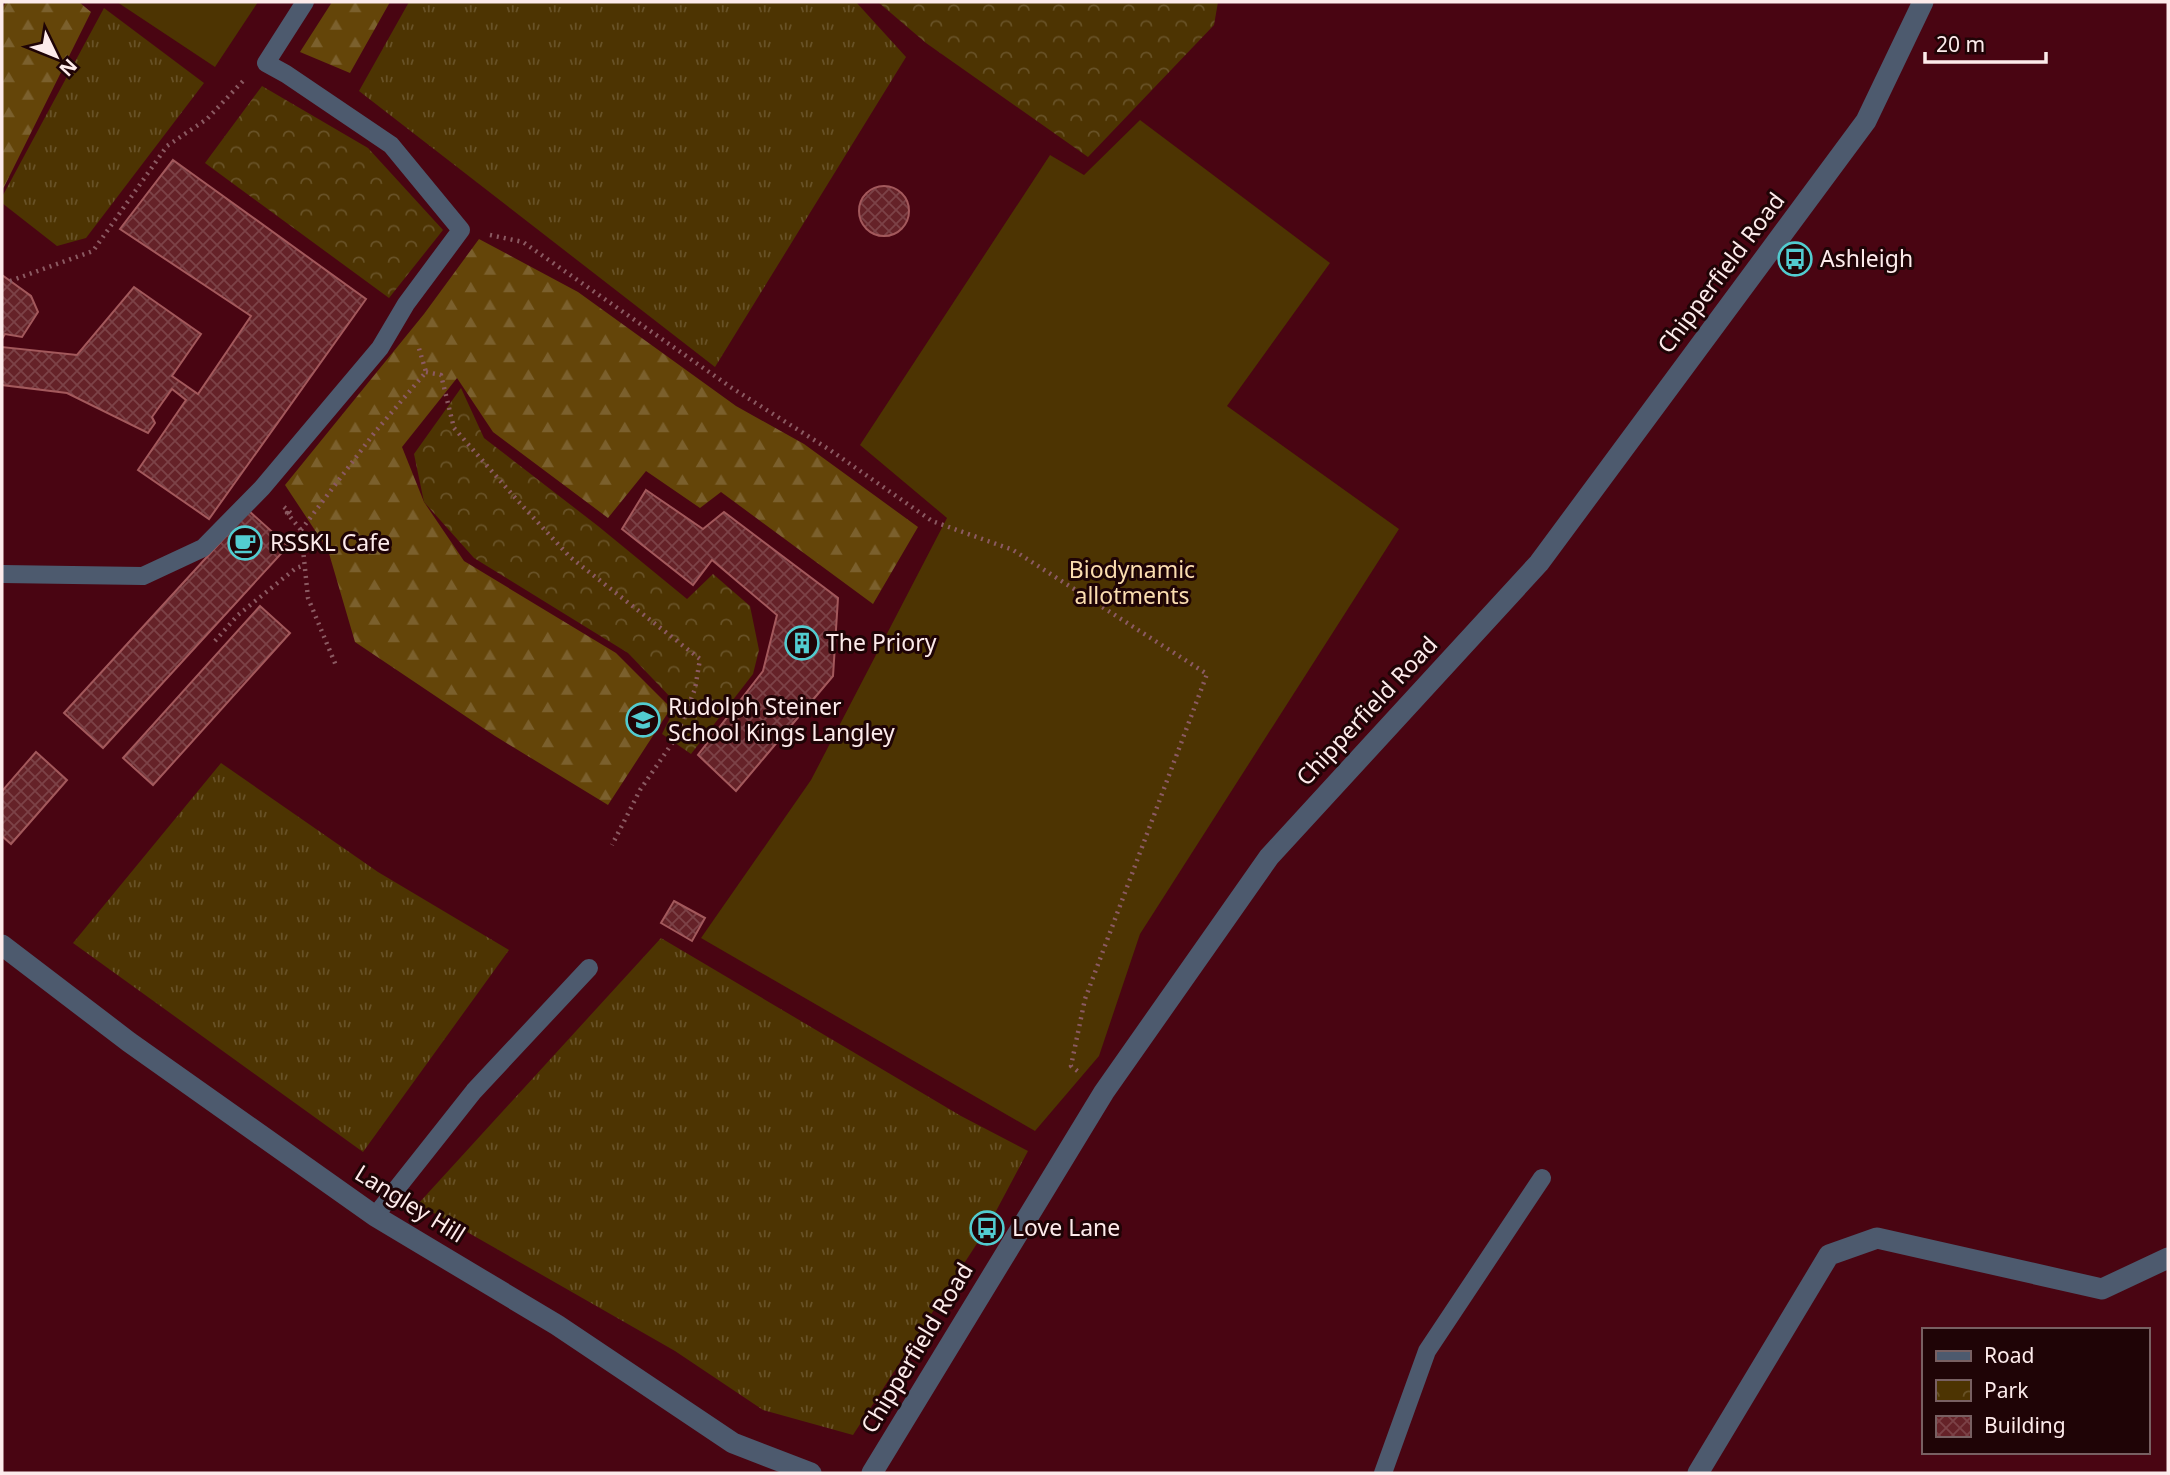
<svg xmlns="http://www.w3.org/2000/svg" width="2170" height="1475" font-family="'Noto Sans',sans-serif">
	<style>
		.grass { fill: url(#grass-tufts) }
		.forest { fill: url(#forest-firs) }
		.park { fill: url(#park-crowns) }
		.garden { fill: #4d3402 }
		.building { fill: url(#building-cross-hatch); stroke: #a3595c; stroke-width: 2 }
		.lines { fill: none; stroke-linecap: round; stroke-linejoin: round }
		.path { stroke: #8b5a62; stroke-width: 4.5; stroke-dasharray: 2 5; stroke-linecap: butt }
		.service { stroke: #4d5a6e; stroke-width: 18 }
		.minor { stroke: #4d5a6e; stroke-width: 21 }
		.labels { text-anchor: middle; stroke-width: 6; stroke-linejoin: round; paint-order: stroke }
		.poi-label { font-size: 23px; fill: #fdebeb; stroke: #1f0406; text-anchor: start }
		.street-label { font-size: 23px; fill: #fdebeb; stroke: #1f0406 }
		.park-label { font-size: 23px; fill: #fbddb0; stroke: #1f0406 }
	</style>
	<defs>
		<pattern id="grass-tufts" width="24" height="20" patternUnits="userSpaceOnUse" patternTransform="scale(1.75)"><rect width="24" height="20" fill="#4d3402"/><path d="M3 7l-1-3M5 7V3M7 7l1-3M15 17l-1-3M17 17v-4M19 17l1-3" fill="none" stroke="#685227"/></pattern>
		<pattern id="forest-firs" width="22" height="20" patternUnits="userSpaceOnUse" patternTransform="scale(1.75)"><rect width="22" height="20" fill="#644509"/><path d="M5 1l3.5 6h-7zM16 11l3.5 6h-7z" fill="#7b602d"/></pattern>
		<pattern id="park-crowns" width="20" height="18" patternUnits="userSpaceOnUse" patternTransform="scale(1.75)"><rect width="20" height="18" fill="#4d3402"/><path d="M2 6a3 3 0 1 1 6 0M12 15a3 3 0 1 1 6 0" fill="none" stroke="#685227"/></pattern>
		<pattern id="building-cross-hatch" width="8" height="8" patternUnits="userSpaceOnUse" patternTransform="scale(1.75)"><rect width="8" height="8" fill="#652228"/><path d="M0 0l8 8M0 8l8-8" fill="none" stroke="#7c4247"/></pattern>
	</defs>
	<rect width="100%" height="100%" fill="#490512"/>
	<path class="grass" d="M409,2H856L906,57L715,367L359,91Z
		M104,8L204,83L86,238L57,246L2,203V197Z
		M221,763L378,872L509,950L363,1152L73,943Z
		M661,938L961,1116L1028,1151L987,1228L853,1435L763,1410L675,1351L418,1204Z"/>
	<path class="forest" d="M6,2H79L91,12L2,191V9Z
		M332,2H390L350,73L300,52Z
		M479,239L578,292L736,406L804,444L918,527L873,604L721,492L700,508L646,471L608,518L493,432L457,378L402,447L424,502L464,561L616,653L671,708L608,805L495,736L355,642L328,550L285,485L424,314Z"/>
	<path class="park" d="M878,2H1218L1214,25L1088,157L926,43Z
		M262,86L368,148L443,230L389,298L205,163Z
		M461,388L484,438L598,526L687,599L713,574L750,606L759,650L753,674L691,754L662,734L677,704L628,653L474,558L424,502L414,454Z"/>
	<path class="garden" d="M117,2H258L215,67Z
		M1140,120L1330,263L1227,406L1399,529L1140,934L1099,1056L1035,1131L701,938L811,780L947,518L860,445L1050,155L1084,175Z"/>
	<path class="building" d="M173,160L366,299L209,519L138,470L186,400L172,389L152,417L155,423L148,433L67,393L2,385V347L77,355L134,287L201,334L172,376L198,394L251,316L120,229Z
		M859 211a25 25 0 1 1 50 0a25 25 0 1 1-50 0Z
		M2,275L31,296L38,312L22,337L5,334L2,339Z
		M646,490L703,529L724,512L838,598L833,676L736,791L698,755L763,671L777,615L712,560L693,585L622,529Z
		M249,511L288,546L103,748L64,713Z
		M260,606L290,633L153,785L123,758Z
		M36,752L67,780L11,844L2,836V791Z
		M674,901L705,918L692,941L661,923Z"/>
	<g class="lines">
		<path class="path" d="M490,235L523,242L732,388L830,450L932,521L1013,550L1207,674L1085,999L1071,1066L1080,1073
			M10,281L93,251L167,146L207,119L243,81
			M426,372L441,375L454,428L517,500L570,557L700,659L695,689L675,739L640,790L612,845
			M284,507L292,514L287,513L301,530L308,598L337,668
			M301,530L375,432L426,372L418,345
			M215,641L238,615L296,568L305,565"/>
		<path class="service" d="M2,574L143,576L203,548L262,488L380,348L406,304L461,230L391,145L286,74L266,63L305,2
			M375,1216L474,1091L589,968
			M1383,1473L1427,1351L1542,1178"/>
		<path class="minor" d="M2,945L129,1042L375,1216L557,1325L733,1443L811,1473
			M872,1473L1104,1092L1269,857L1539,563L1866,121L1923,2
			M1698,1473L1829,1255L1877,1238L2102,1289L2168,1258"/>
	</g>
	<defs>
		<symbol id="bus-ring" viewBox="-11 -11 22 22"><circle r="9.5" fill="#1f0406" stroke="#52ccd0" stroke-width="1.5"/><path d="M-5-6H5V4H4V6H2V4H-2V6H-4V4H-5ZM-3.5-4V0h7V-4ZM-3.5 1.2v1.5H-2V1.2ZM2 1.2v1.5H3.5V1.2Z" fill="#52ccd0"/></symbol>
		<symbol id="cafe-ring" viewBox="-11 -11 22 22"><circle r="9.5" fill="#1f0406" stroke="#52ccd0" stroke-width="1.5"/><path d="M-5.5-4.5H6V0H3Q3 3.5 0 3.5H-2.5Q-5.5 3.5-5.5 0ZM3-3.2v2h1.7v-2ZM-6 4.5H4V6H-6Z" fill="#52ccd0"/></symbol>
		<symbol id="building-ring" viewBox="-11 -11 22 22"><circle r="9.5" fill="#1f0406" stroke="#52ccd0" stroke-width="1.5"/><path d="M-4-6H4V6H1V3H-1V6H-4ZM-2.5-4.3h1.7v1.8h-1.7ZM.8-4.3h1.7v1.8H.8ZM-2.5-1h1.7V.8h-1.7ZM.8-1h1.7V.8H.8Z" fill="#52ccd0"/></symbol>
		<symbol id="school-ring" viewBox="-11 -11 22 22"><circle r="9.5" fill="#1f0406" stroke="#52ccd0" stroke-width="1.5"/><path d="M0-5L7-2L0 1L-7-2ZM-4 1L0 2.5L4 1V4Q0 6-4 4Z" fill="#52ccd0"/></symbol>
	</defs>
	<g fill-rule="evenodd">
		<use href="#bus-ring" x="1776" y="240" width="38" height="38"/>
		<use href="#cafe-ring" x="226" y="524" width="38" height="38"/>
		<use href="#building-ring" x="783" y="624" width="38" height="38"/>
		<use href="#school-ring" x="624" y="701" width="38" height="38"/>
		<use href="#bus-ring" x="968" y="1209" width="38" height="38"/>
	</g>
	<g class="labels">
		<g class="poi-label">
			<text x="1820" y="267">Ashleigh</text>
			<text x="270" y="551">RSSKL Cafe</text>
			<text x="826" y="651">The Priory</text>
			<text x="668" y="715">Rudolph Steiner<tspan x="668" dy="26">School Kings Langley</tspan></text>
			<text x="1012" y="1236">Love Lane</text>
		</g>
		<g class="street-label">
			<text transform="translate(1721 273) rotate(-53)" y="8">Chipperfield Road</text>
			<text transform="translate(1367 711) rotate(-47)" y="8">Chipperfield Road</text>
			<text transform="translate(410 1204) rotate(32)" y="8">Langley Hill</text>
			<text transform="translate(917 1348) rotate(-59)" y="8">Chipperfield Road</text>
		</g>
		<g class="park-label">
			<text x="1132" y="578">Biodynamic<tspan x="1132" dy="26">allotments</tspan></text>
		</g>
	</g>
	<rect width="2170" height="1475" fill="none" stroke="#fdebeb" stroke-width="7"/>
	<rect x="1922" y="1328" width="228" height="126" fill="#1f0406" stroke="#786062" stroke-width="2"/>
	<rect x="1936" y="1351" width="35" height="10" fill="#4d5a6e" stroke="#786062" stroke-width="2"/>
	<text x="1984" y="1363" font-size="21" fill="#fdebeb">Road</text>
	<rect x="1936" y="1380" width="35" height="21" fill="url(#park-crowns)" stroke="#786062" stroke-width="2"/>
	<text x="1984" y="1398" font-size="21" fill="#fdebeb">Park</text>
	<rect x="1936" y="1416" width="35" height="21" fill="url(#building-cross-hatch)" stroke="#786062" stroke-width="2"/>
	<text x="1984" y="1433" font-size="21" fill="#fdebeb">Building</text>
	<g transform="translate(56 56) rotate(133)" stroke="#1f0406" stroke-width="5" paint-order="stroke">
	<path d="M0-5L12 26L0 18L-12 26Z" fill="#fdebeb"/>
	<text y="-10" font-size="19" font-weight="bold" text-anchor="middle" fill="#fdebeb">N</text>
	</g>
	<path d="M1925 52v10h121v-10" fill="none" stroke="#fdebeb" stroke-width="3.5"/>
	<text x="1936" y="52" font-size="21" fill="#fdebeb" stroke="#1f0406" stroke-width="5" paint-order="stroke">20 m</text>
</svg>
